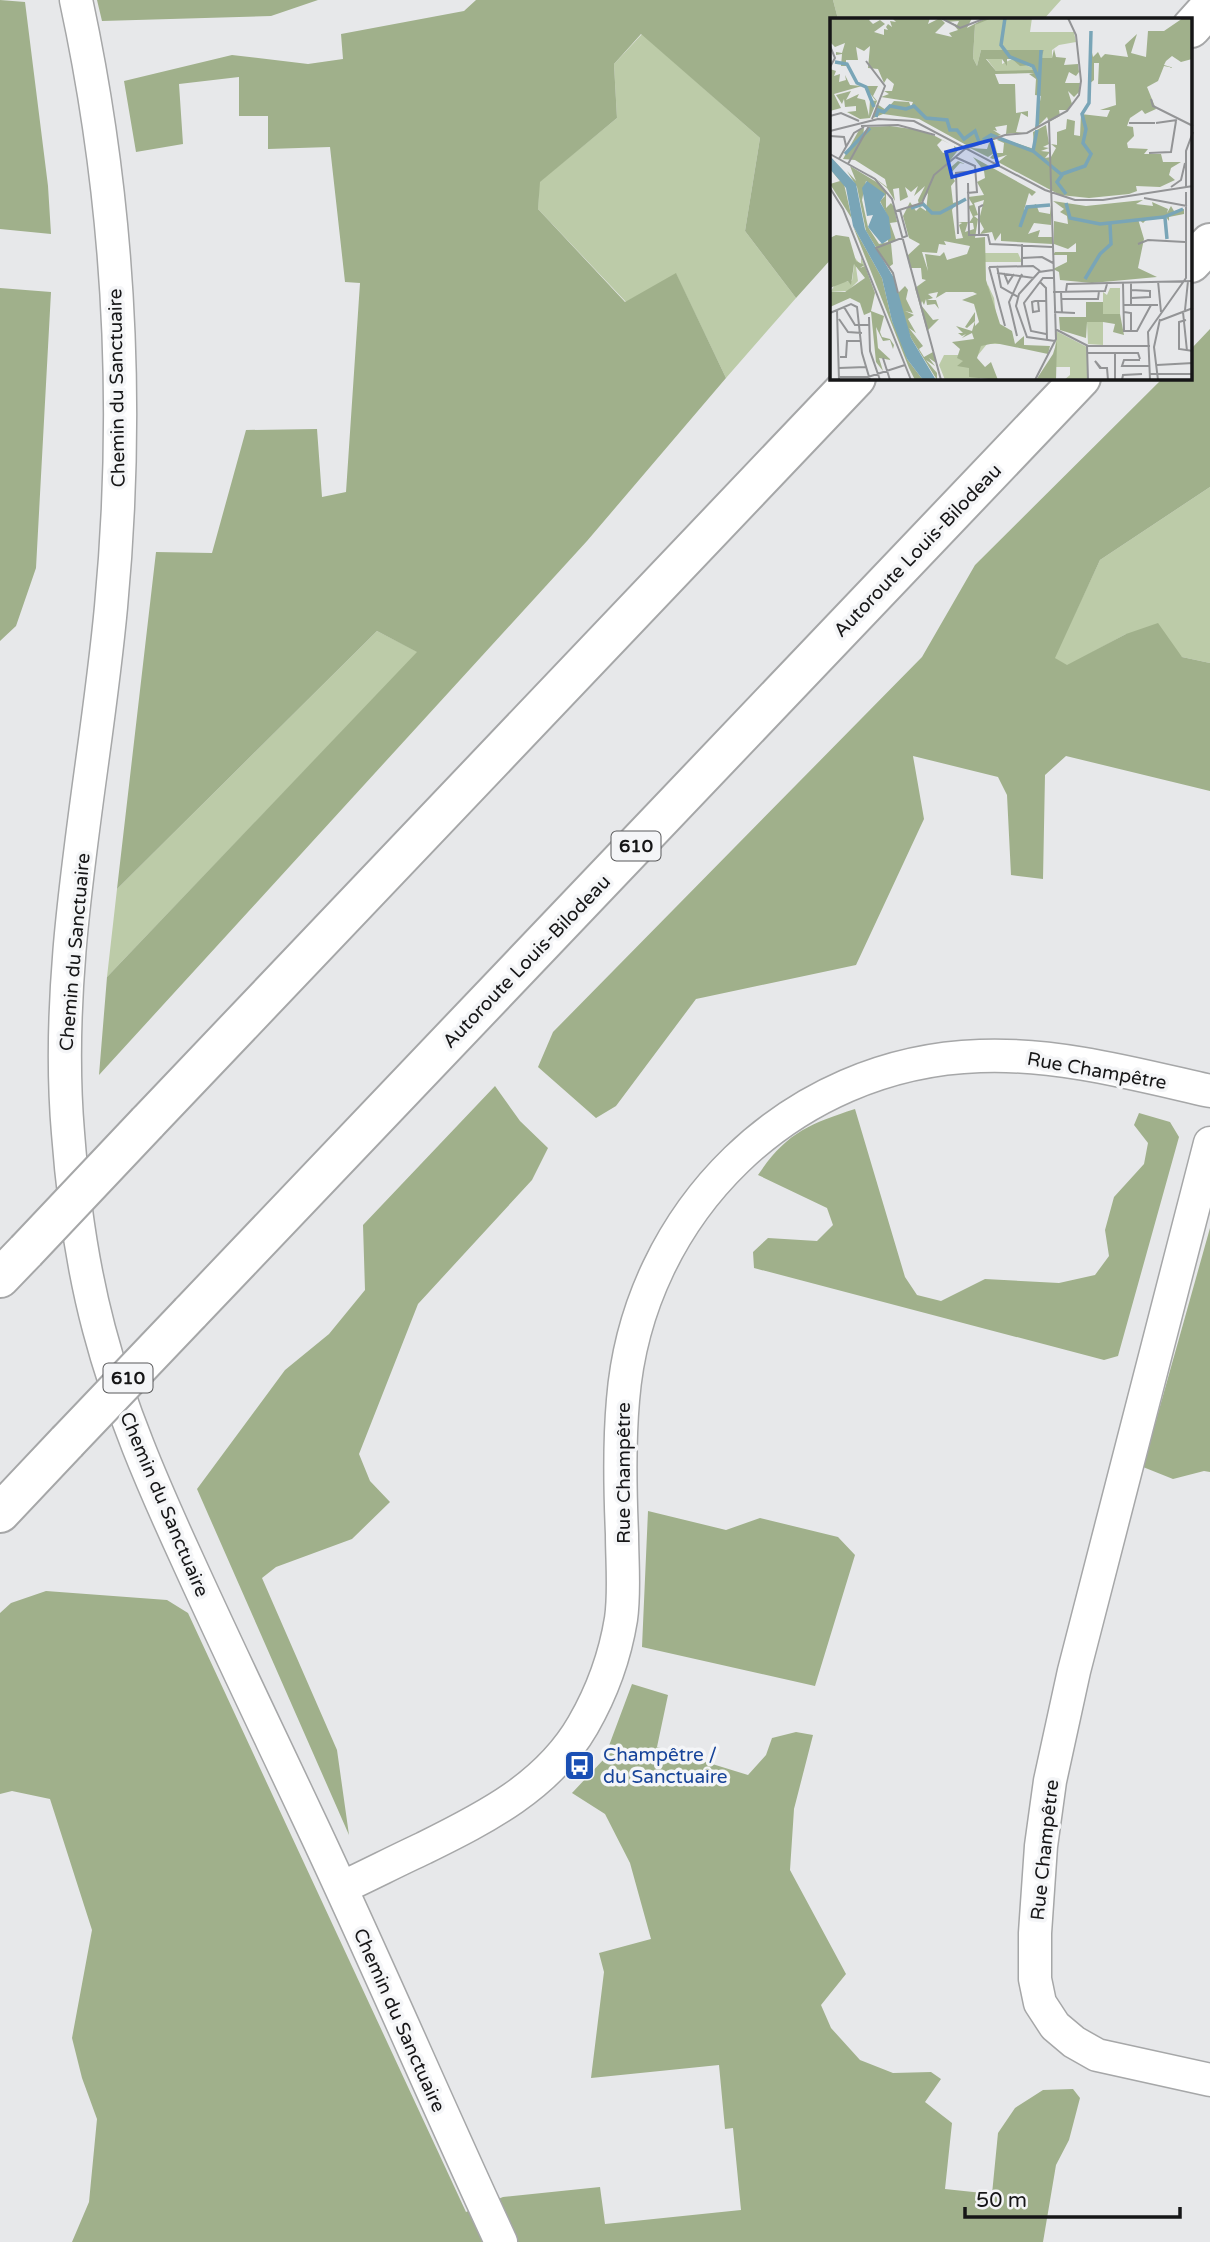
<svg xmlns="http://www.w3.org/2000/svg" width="1210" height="2242" font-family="'Varela Round',sans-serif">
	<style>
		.green { fill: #bccba8 }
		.forest { fill: #a0b08b }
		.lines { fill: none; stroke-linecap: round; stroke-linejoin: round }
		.minor-casing { stroke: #a6a7a8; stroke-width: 35 }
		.highway-casing { stroke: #a6a7a8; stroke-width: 42 }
		.minor { stroke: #fff; stroke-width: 32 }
		.highway { stroke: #fff; stroke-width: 38 }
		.highway-bridge-casing { stroke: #a6a7a8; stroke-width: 42; stroke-linecap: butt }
		.highway-bridge { stroke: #fff; stroke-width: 38 }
		.labels { text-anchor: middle; stroke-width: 7; stroke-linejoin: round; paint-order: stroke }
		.shield { fill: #f4f5f7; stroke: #59595a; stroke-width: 2 }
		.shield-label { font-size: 18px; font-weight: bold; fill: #161617 }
		.street-label { font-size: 19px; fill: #161617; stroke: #f4f5f7 }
		.transit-label { font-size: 19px; fill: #164399; stroke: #f4f5f7; text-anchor: start }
		.inset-river { fill: none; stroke: #79a5b7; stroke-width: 3.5 }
		.inset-road { fill: none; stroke: #939496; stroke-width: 2 }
		.view { fill: #1d4ed8; fill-opacity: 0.15; stroke: #1d4ed8; stroke-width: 3.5 }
		.inset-edge { fill: none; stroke: #161617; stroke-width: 3.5 }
	</style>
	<rect width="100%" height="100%" fill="#e7e8ea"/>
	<path class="green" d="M833,0H1061L1044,19H838Z
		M642,34L760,138L745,231L796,298L726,378L676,274L626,302L538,209L539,182L617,118L614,64Z
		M1210,487V663L1182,657L1126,634L1067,666L1054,658L1100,560Z
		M377,631L418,652L107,977L117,889Z"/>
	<path class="forest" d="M0,0L25,2L48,186L51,234L0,229Z
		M97,0H318L271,16L102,21Z
		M476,0H833L838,19H832V258L796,298L745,231L760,138L641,34L614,64L617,118L540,182L538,209L625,302L676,273L726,378L587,541L99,1075L107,977L417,652L377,631L117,889L156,552L212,553L246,430L317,429L322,497L346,492L360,283L345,282L330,147L268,149V116H239V77L179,84L183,144L136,152L124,81L232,55L308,64L343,59L341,34L464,11Z
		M0,288L51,292L36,568L16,626L0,641Z
		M1210,329V487L1100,560L1055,658L1067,665L1126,634L1158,623L1182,657L1210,663V791L1066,756L1045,775L1043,879L1011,875L1007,795L998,777L913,756L924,819L856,965L696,999L616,1106L596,1118L538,1067L553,1032L922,657L975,565L1163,378H1191V349Z
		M495,1086L520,1121L548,1148L532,1180L418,1304L359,1454L370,1481L390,1502L352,1539L276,1567L262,1578L337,1750L349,1835L197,1489L285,1370L329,1334L365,1290L363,1225Z
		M855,1109L905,1277L917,1295L941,1301L985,1279L1059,1283L1095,1275L1109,1256L1105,1230L1114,1197L1144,1164L1148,1143L1134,1125L1139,1113L1170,1122L1179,1137L1118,1356L1104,1360L754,1268L753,1252L768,1238L817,1241L833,1225L827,1208L758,1175C786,1133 809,1124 855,1109Z
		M1210,1228V1472L1204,1471L1173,1479L1143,1467Z
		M648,1511L726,1530L760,1518L838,1537L855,1555L815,1686L642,1647Z
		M46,1591L167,1600L188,1613L466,2212L503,2197L600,2187L605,2224L741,2210L733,2128L725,2129L719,2065L591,2078L604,1972L599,1953L651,1939L630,1863L605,1814L572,1793L604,1759L632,1684L668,1695L657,1747L748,1775L766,1755L772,1738L796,1732L813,1735L794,1809L790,1870L846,1974L821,2005L831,2028L860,2060L893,2073L931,2072L941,2079L925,2102L952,2123L945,2189L992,2194L998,2133L1015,2108L1043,2090L1073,2089L1080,2098L1069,2140L1056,2165L1043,2242H72L89,2202L97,2119L82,2078L72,2038L92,1930L50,1799L12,1791L0,1794V1613L11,1603Z"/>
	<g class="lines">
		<defs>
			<path id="minor" d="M76,0C119,199 130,405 111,607C95,780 53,959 68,1133C73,1199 82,1265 99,1329C120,1409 153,1485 187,1559C226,1645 267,1730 307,1815C374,1956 435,2100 501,2242
				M1210,1143L1074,1671L1050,1781L1041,1846L1035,1933V1979L1040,2003L1055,2026L1074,2042L1097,2055L1210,2080
				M341,1888C369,1875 396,1861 424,1848C485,1818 548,1786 583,1725C602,1692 615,1656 621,1619C625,1591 622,1562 622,1534C620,1489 619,1445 623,1400C638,1212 791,1062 980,1056C1058,1053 1135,1074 1210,1091"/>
			<path id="highway" d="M1191,28L1210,7
				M1191,263L1210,243
				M147,1123L856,378
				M0,1278L26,1251
				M190,1313L1081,378
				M0,1513L67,1442"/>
		</defs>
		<use href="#minor" class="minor-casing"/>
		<use href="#highway" class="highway-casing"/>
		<use href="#minor" class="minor"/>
		<use href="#highway" class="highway"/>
		<defs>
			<path id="highway-bridge" d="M26,1251L147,1123
				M67,1442L190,1313"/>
		</defs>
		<use href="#highway-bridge" class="highway-bridge-casing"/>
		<use href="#highway-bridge" class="highway-bridge"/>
	</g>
	<defs>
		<symbol id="bus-square" viewBox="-11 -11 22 22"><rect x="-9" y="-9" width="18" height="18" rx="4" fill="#1a4fb4" stroke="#f4f5f7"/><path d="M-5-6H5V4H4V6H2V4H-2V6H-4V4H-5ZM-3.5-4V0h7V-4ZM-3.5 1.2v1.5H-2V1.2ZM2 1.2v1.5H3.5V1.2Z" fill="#fff"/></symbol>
	</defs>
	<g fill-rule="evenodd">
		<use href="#bus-square" x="562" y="1748" width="35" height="35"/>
	</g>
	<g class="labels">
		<g class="shield">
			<rect x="611.5" y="831.5" width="49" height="29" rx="5"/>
			<rect x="103.5" y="1363.5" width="49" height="29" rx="5"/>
		</g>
		<g class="shield-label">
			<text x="636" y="852">610</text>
			<text x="128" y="1384">610</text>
		</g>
		<g class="street-label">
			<text transform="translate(116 388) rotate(-91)" y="7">Chemin du Sanctuaire</text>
			<text transform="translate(917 550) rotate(-46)" y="7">Autoroute Louis-Bilodeau</text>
			<text transform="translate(74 952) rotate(-85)" y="7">Chemin du Sanctuaire</text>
			<text transform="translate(526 961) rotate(-46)" y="7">Autoroute Louis-Bilodeau</text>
			<text transform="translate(1097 1070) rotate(10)" y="7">Rue Champêtre</text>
			<text transform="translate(623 1473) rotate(-90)" y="7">Rue Champêtre</text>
			<text transform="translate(165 1504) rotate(67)" y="7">Chemin du Sanctuaire</text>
			<text transform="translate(1044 1850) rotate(-84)" y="7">Rue Champêtre</text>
			<text transform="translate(400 2020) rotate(66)" y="7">Chemin du Sanctuaire</text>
		</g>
		<g class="transit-label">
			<text x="603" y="1761">Champêtre /<tspan x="603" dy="22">du Sanctuaire</tspan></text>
		</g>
	</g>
	<g transform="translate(830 18)">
		<rect width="362" height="362" fill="#e7e8ea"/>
		<path d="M157,0H202L200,14H244L246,24L229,27L222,32V40H210L214,32H151L147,48L143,40L145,7ZM156,40L172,41V46L182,41L200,49L201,41H208L209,52L203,46L204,53H166ZM155,235H188L192,244H155ZM31,239L35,248L26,249L28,263L19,272L31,268L33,272L0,274L7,264L22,263L25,240L31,247ZM158,267L164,280L168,313L182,315L184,326H157L140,347L151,362H115L109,347L114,337H138L152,326ZM280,270H290V296H273V327L258,326L256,284H273V274L277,277ZM226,313L257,329L258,362H234L240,357V349H226L224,362Z" fill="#bccba8"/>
		<path d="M0,0H42L39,2L43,6L50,2L55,6L44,14L54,17V11L58,12L56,9L58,6L62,9L60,3L66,4L62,0H100L98,6L110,0L115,5L105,15L122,19L119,15L128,12L122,5L127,7L129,3L116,4L115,0H142L137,10L156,0H162L145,7L143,40L147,48L151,32H214L211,40H222L224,31L226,39L236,40L234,47L248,46L249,54L246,58L239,54L235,65H250L249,74L244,79L238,73L242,86L238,92H229L230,98L219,104L217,99L205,111L211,78L205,77L206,61L199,56L204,55L165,56L169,66H185L186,95L198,93V99L191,95L186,114H194L176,116L177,107L165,109L167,113L163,112L171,117L138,128L89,101L53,96L43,100L47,86L56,92L64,83L79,84L81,89L83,84L51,79L59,76L54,73H62L64,66L57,60L54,65L48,51L38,50L40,28L34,33L26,29L28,42H16V48H11L12,36L6,37V34L12,35L15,25L5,29L0,24ZM156,41H172L177,48V41H182L190,48L202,47L203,52L166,53ZM353,0H362V41L351,44L342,38L336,43L334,47L344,50L334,48L328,63L317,69L326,91L315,96L312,92L300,100L297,108L303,109L304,118L297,125L298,130L318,131L314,136H331L333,144H351L341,150L339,157L345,162L330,169L306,168L307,173L299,176L259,180L230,177L168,144L177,137L163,141L160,140L164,135L158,139L140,130L157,131L159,125L164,123L167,135H173L174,125L167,122L171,120L204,131L203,114L216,107L219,126L213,129L219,130L211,133L220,134L215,140L221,139L226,130L221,126L227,127V114L236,111L237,101L245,103L244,117L250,118L251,96L277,99L280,92H270L286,87L285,66H268L269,45H264V62L259,66L261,30L263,39L268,34L271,40L275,36L298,39L295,27L307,16L301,35L316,39L318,13H334ZM0,51L6,53L4,58L10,56L9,64L16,62L15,57L20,67L32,68L4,76L11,90L0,93ZM34,68H48L43,78L47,83L40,100L30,101L17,94L26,93V88L15,89L14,81L12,86L6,77L21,73L16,82L29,76L27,80L35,82L39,98L40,82L46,83ZM60,108L89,112L105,118L120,126L112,122L107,127L113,135L125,133L124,128L129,131L119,144L121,149L128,143L135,146L130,145L120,156L125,163L121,168L123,185L126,184L122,192L126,221L133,220L129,207L132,205L128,204H138L135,214L144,211L143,205H139L143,199L138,188L143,187L138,179L154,177L147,164L155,160L154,153L143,139L206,174L202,178L199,175L194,192L206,186L209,194L220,196L221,187V207L204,205L198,216L210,212L208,219H222V226L171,223V215L165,223L162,214L150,216L154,211L149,202L154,182L144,185L148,197L144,198L148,201L145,220L155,219L156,262L170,306L182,313L185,326L194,318V327L220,328L218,336L165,325L151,328L147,340L155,349L161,344L168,362L139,359V350L127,348L133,343L127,340L130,331L122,324L144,321L142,315L132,320L136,316L132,318L128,315H133L126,308L142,313L145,303L137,310L135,309L145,294V308L149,304L144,286L132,282L147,276L143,274H116L106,280L108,274L98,276L103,280L97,282H106L109,291L105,286L97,287L96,281L94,287L92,283L91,287L103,302L109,301L97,313L85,270L96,262L92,261L91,250H80L77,238L90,226L79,220L73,198L80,184L86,193L90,189L96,193L98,175L89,187L88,182L95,168L84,178L88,168L81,174L75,169L78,179L70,183L69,170L63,171L65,183L57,170L38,155L57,169L55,161L25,142L13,141L29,112L34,110L33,119L39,109ZM114,223L140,228L137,236L117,242L114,234L110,238L95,236L98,253L92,234L107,235L109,226L116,227ZM20,148L48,165L56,174V190L61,185L64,189L67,204L60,205L66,222L61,225L63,246L59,249L64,258L68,275L75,268L78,272L76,281L83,295L75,293L84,297L78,301L86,315L79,310L93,328L89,331L94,339L103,334L106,345L99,340L105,348L96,342L107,355V362L81,320L70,291L63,257L36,213L27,169L17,153L26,163ZM36,163L55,178L50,183L59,201L58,224L49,226L38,209L32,182ZM0,151L9,159L14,166L22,201L0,166L10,163ZM313,182L306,186L323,188L322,184L338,191L337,195L341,188L344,193L354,191V196L339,199V203L336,199L318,200L313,205L308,201L314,221L308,250L327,259L262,265L230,262L229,254L223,251L237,244V237H223L225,234H246V225L238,231L224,226V203L238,206L237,198L230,194L234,191L223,183L256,188ZM23,208L52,260L62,303L74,326L77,341L93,362H85L79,350ZM6,217L19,219L26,243L34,247L30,250L35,248L45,275L41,293L54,298L50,314L52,319L60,321L64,327L63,331L60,322L53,323L46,309L48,330L61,342L49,340L53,353L46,344L41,294L34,297L30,285L20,280L0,289V274H15L35,260L24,246L21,267L18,263L0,270V220ZM256,284H273V296H290L294,317L283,314L285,306L273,304H257L256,320L230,312L229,299H256ZM227,323L226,362H206L223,336Z" fill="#a0b08b" fill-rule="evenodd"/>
		<path d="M0,138L26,166L35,211L64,260L81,320L106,362H93L77,341L62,303L52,260L23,208L16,170L0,151ZM37,163L55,176L50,184L59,199L61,220L52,226L38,209L43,197L37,198L32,170Z" fill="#79a5b7"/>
		<path class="inset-river" d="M175,0L171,27L180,39L203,48L209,61M5,44L17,46L27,65L36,69L44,89M46,99L48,92L54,94L60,88L76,91L84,88L96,100L117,102L120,112H127L134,121L145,113L149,124M207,109L211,32M153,122L161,117L203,133L232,157L227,164L236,176M203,133L207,112M15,136L40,110M232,156L255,148L261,136L253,125L256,111L252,96L259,85L261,13M236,185L240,200L270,206L334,199L353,191M81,190L93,186L102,195H110L136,181M335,200L337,221M190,209L197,189L220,187M255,261L270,236L281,226L280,206"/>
		<path class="inset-road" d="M111,0L130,10L156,0M0,28L5,40L0,49M36,43L55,68L42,101M321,81L323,88L363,108M0,98L11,95L29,103M299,105H325M326,105L347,102M31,108L68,107L105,117M0,113L48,101L84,103L215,172L245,182H273L363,168M0,118L14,119L16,128M319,135L341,134L346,103M0,136L45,161L62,181L111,362M125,139L145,148L147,174L137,175M9,141L24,115L34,109M18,146L39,108M138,165L139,217H158L160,226L222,229M341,169L351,162L355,145M0,170L13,191L81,362M356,170V133L363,114M314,180L357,188M66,193L92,185L104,157L135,131L175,117L197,115L237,93L249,77L251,63L246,17L238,0M128,216L126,155L146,153M149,217V189L153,187M192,226V248M308,226L318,222L355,224M192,240L212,239L223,245M167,248L171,269L188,279M159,249L175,308M159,249L203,248L210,253M223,252L209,254L189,276L186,288L197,319L225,323M167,255L204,260M174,255L178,265L184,256M328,263L331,294M210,264L216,270L217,323M293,265L294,313H307L321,287M301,265V287M301,272L320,273V279L301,280M236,273L237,266L363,263M223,274L275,273L277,266M231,274L232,295M68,275L63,255L46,230L77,218L70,192M231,281H268L269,273M208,283L209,293L203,294L202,284L205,283H216M294,287H328M14,289L25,307H40M7,292L9,362M355,292L358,263M224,294L245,295M294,294L301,295V313M353,294L357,333M0,295L21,286L27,289L32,335L40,362M39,299L40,333L50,362M9,301L18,314L32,315M356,302L349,304V331L363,333M329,303L363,290M225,311L258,328H320M216,316L201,313L194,285L213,260H223M187,318L179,284L192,256M257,328L258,362M258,335H308L310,341M285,335V362M10,339H16L17,323H31M53,340L60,362M310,342H294L292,348H319M327,347L363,345M9,350L36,349M271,350L265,343L270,350H277L278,362M320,356H363M9,359H38L75,347M205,362L226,321L219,104M292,362L293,357L312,356M320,362L318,314L356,260V174M328,362L324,329L330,301"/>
		<path class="view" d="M161,122L168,147L122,159L116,134Z"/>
		<rect width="362" height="362" class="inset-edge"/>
	</g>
	<path d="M965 2207v10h215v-10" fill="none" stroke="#161617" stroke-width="3.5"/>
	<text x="976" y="2207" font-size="21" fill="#161617" stroke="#f4f5f7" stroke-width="5" paint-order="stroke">50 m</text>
</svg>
